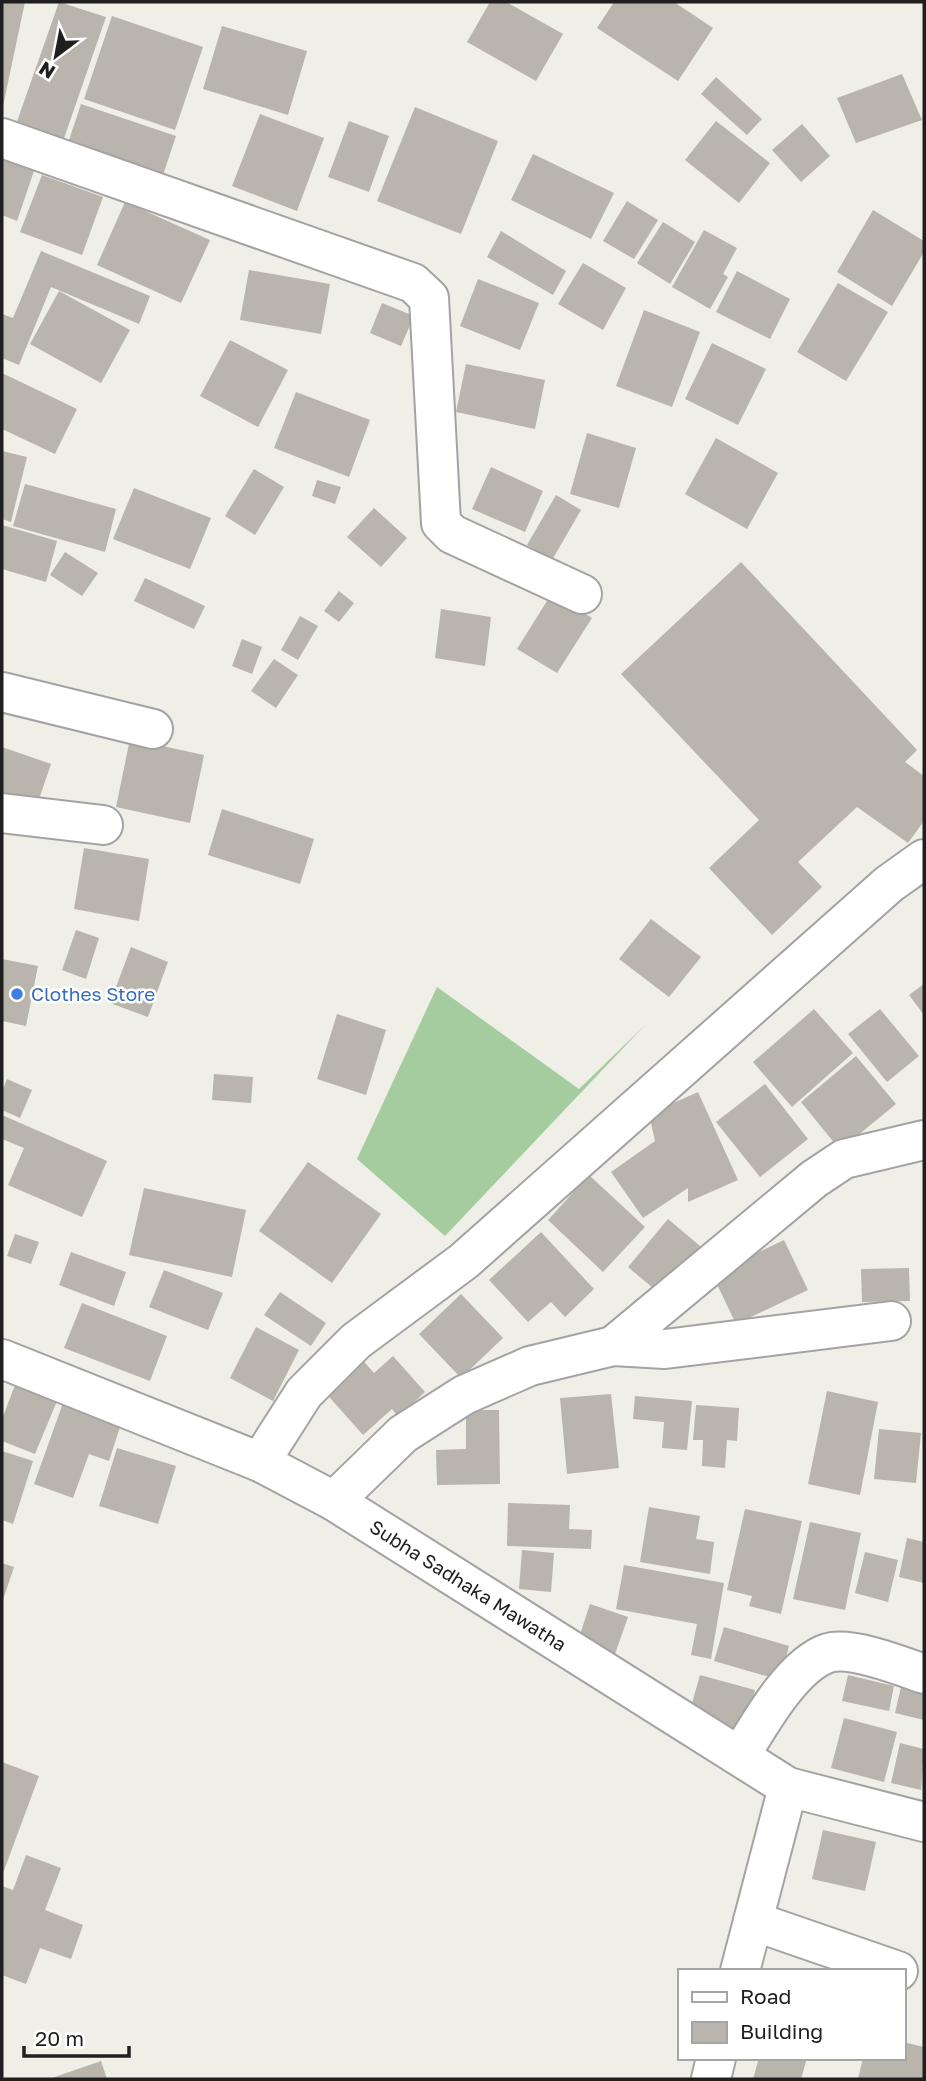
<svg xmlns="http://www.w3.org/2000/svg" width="926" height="2081" font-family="'Golos Text',sans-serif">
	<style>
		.forest { fill: #a5cc9e }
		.building { fill: #b9b4ac }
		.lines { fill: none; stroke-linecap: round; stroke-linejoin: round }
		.minor-casing { stroke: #a3a3a3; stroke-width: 42 }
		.minor { stroke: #fff; stroke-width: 38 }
		.shop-dot { fill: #3f7fe0; stroke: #fff; stroke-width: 2.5 }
		.labels { text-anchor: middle; stroke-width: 5; stroke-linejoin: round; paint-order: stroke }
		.shop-label { font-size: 19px; fill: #366cbe; stroke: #fff; text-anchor: start }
		.street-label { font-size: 19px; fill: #1f1f1f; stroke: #fff }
	</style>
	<rect width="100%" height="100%" fill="#efeee7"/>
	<path class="forest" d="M437,987L579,1089L645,1025L445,1236L357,1159Z"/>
	<path class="building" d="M2,2H25L3,106H2Z
		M59,2L106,17L61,147L14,130Z
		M490,2H506L563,34L536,81L467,42Z
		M614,2H674L713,28L678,81L597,28Z
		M112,16L203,47L175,130L84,99Z
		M222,26L307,51L288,115L203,89Z
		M902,74L922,120L856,143L837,98Z
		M716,77L762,119L747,135L701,94Z
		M81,104L176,136L160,184L65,152Z
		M415,107L498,141L461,234L377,201Z
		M260,114L324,138L297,211L232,186Z
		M349,121L389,136L369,192L328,177Z
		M716,121L770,163L739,203L685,160Z
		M802,124L830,156L801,182L772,150Z
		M2,153L36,165L17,221L2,215Z
		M533,154L614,193L591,239L511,200Z
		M42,175L103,197L82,255L20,232Z
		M627,201L658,220L634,259L603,241Z
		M125,202L210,240L181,303L97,265Z
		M873,210L924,241V252L892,306L837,272Z
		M663,222L695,242L670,284L637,263Z
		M704,230L737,248L723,274L728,277L710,309L672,287Z
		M501,231L566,271L553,295L487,257Z
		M41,251L150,296L139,324L51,287L19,365L2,358V314L13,318Z
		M583,263L626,288L603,330L558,304Z
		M249,270L330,284L321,334L240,320Z
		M737,271L790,299L770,339L716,312Z
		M478,279L539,303L520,350L460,326Z
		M838,283L888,312L846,381L797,352Z
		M59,291L130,330L101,383L30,344Z
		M382,303L414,316L401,346L370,333Z
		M644,310L700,332L672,407L616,386Z
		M230,340L288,370L258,427L200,396Z
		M712,343L766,369L738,425L685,399Z
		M466,364L545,380L535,429L456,412Z
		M2,373L77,409L55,454L2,429Z
		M296,392L370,420L349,477L274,448Z
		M587,433L636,448L619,508L570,494Z
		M716,438L778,473L747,529L685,494Z
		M2,451L27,457L11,522L2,519Z
		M491,467L543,491L525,532L472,509Z
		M254,469L284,487L255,535L225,516Z
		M317,480L341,487L335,504L312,496Z
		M25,484L116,509L105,552L13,526Z
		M134,488L211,518L190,569L113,539Z
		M556,495L581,510L552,560L527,545Z
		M374,508L407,538L381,567L347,537Z
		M2,525L57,541L46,582L2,569Z
		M65,552L98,573L82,596L50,575Z
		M741,562L917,750L905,762L924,776V821L908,843L857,807L798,862L822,887L772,935L709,868L759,820L621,674Z
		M145,578L205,606L194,629L134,601Z
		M339,591L354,603L339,622L324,611Z
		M552,593L592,618L557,673L517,649Z
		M441,609L491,617L485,666L435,658Z
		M300,616L318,626L298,660L281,650Z
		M242,639L262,647L252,674L232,666Z
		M274,659L298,675L276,708L251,691Z
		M130,739L204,755L190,823L116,807Z
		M2,747L51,764L37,805L2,793Z
		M222,809L314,839L300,884L208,855Z
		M84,848L149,859L139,921L74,909Z
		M651,919L701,957L669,997L619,959Z
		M76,930L99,938L86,979L62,970Z
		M131,947L168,962L148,1017L110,1003Z
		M2,959L38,966L26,1026L2,1021Z
		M924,984V1015L909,995Z
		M814,1009L853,1053L792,1107L753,1062Z
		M880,1009L919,1056L887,1082L848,1034Z
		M337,1014L386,1030L366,1095L317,1079Z
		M856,1056L896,1104L840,1150L801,1102Z
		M214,1074L253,1077L251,1103L212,1100Z
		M7,1079L32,1090L20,1118L2,1110V1091Z
		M765,1084L808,1139L760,1177L716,1122Z
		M698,1092L738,1180L688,1202V1188L643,1218L611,1172L655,1141L649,1114Z
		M2,1115L107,1161L82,1217L8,1185L24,1148L2,1139Z
		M308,1162L381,1214L332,1283L259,1231Z
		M589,1175L645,1227L603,1272L548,1220Z
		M144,1188L246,1210L232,1277L129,1255Z
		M668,1219L706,1251L666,1299L628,1267Z
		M541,1232L594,1289L565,1317L551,1302L528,1322L489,1280Z
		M15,1234L39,1242L31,1264L7,1256Z
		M784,1240L808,1290L736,1324L712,1274Z
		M71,1252L126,1272L114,1306L59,1285Z
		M909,1268L910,1301L862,1302L861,1269Z
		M164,1270L223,1293L208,1330L149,1307Z
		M280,1292L326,1323L311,1346L264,1315Z
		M461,1294L503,1338L461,1378L419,1334Z
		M82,1303L167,1336L150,1381L64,1348Z
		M256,1327L299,1350L273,1401L230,1378Z
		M393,1356L425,1392L398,1417L392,1409L363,1435L323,1390L360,1357L374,1373Z
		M15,1385L57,1401L35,1454L2,1441V1419Z
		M827,1391L878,1402L860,1495L808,1484Z
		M611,1394L619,1468L567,1474L560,1398Z
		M635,1396L692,1401L687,1450L662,1448L664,1422L633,1419Z
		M63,1403L121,1424L109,1461L89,1454L73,1498L34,1484Z
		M696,1405L739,1408L737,1441L727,1440L725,1468L702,1466L703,1440H693Z
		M466,1410H499L500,1484L437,1485L436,1450L466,1449Z
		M879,1429L921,1433L916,1483L874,1479Z
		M117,1448L176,1466L158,1524L99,1506Z
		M2,1451L33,1461L13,1524L2,1520Z
		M508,1503L570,1505L569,1529L592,1530L591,1549L507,1546Z
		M649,1507L700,1516L696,1539L714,1542L710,1574L640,1562Z
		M745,1509L802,1521L781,1614L749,1606L752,1596L727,1590Z
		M810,1522L861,1533L845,1610L793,1599Z
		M907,1538L924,1542V1583L899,1577Z
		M522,1550L554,1553L551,1592L519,1589Z
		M865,1552L898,1560L888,1602L855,1593Z
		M2,1563L14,1567L2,1603Z
		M624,1565L724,1583L711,1659L691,1655L697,1624L616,1609Z
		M590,1604L628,1617L614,1657L577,1644Z
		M724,1627L789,1646L780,1680L714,1661Z
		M904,1674L924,1678V1720L895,1713Z
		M700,1675L755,1690L743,1736L687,1721Z
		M848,1675L894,1686L889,1711L842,1701Z
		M844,1718L897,1732L884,1782L831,1768Z
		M900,1743L924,1749L921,1790L891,1783Z
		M2,1762L39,1776L2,1876Z
		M823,1830L876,1842L865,1891L812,1879Z
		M26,1855L61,1868L45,1910L83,1925L71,1959L40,1948L26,1984L2,1975V1886L13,1890Z
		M903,2042L924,2047V2079H858L863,2058H903Z
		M759,2058H807L801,2079H753Z
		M101,2061L107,2079H49Z"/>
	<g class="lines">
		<defs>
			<g id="minor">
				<path d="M2,138L413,283L429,298L441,523L452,534L582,594"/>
				<path d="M2,692L153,729"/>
				<path d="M2,813L103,825"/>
				<path d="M613,1346L665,1349L891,1321"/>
				<path id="s1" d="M2,1359L260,1462L334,1501L788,1787L924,1822"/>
				<path d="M260,1462L304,1393L356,1341L464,1261L889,884L924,859"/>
				<path d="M334,1501L403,1434L464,1395L530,1366L613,1346L814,1179L844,1159L924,1140"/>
				<path d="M740,1756C759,1725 792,1665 828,1653C851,1646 902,1666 924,1674"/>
				<path d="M753,1921L898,1971"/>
				<path d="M740,1971L788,1787"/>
				<path d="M711,2079L716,2058"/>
			</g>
		</defs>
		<use href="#minor" class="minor-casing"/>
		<use href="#minor" class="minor"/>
	</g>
	<circle class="shop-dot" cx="17" cy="994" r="7"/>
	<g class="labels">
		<g class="shop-label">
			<text x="31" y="1001">Clothes Store</text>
		</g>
		<g class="street-label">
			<text dy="7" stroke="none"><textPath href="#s1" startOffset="520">Subha Sadhaka Mawatha</textPath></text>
		</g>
	</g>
	<rect width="926" height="2081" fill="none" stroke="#1f1f1f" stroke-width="7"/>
	<rect x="678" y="1969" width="228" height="91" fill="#ffffff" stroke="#a5a5a5" stroke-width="2"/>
	<rect x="692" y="1992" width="35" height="10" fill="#ffffff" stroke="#a5a5a5" stroke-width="2"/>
	<text x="740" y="2004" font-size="21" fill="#1f1f1f">Road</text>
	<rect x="692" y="2022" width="35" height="21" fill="#b9b4ac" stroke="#a5a5a5" stroke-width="2"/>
	<text x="740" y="2039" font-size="21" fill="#1f1f1f">Building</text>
	<g transform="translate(56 56) rotate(212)" stroke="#ffffff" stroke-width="5" paint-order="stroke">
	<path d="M0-5L12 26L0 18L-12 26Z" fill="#1f1f1f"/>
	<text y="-10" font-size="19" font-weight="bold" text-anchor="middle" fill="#1f1f1f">N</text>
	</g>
	<path d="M24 2046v10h105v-10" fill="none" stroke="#1f1f1f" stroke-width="3.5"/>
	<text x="35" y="2046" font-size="21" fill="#1f1f1f" stroke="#ffffff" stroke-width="5" paint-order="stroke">20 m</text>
</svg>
